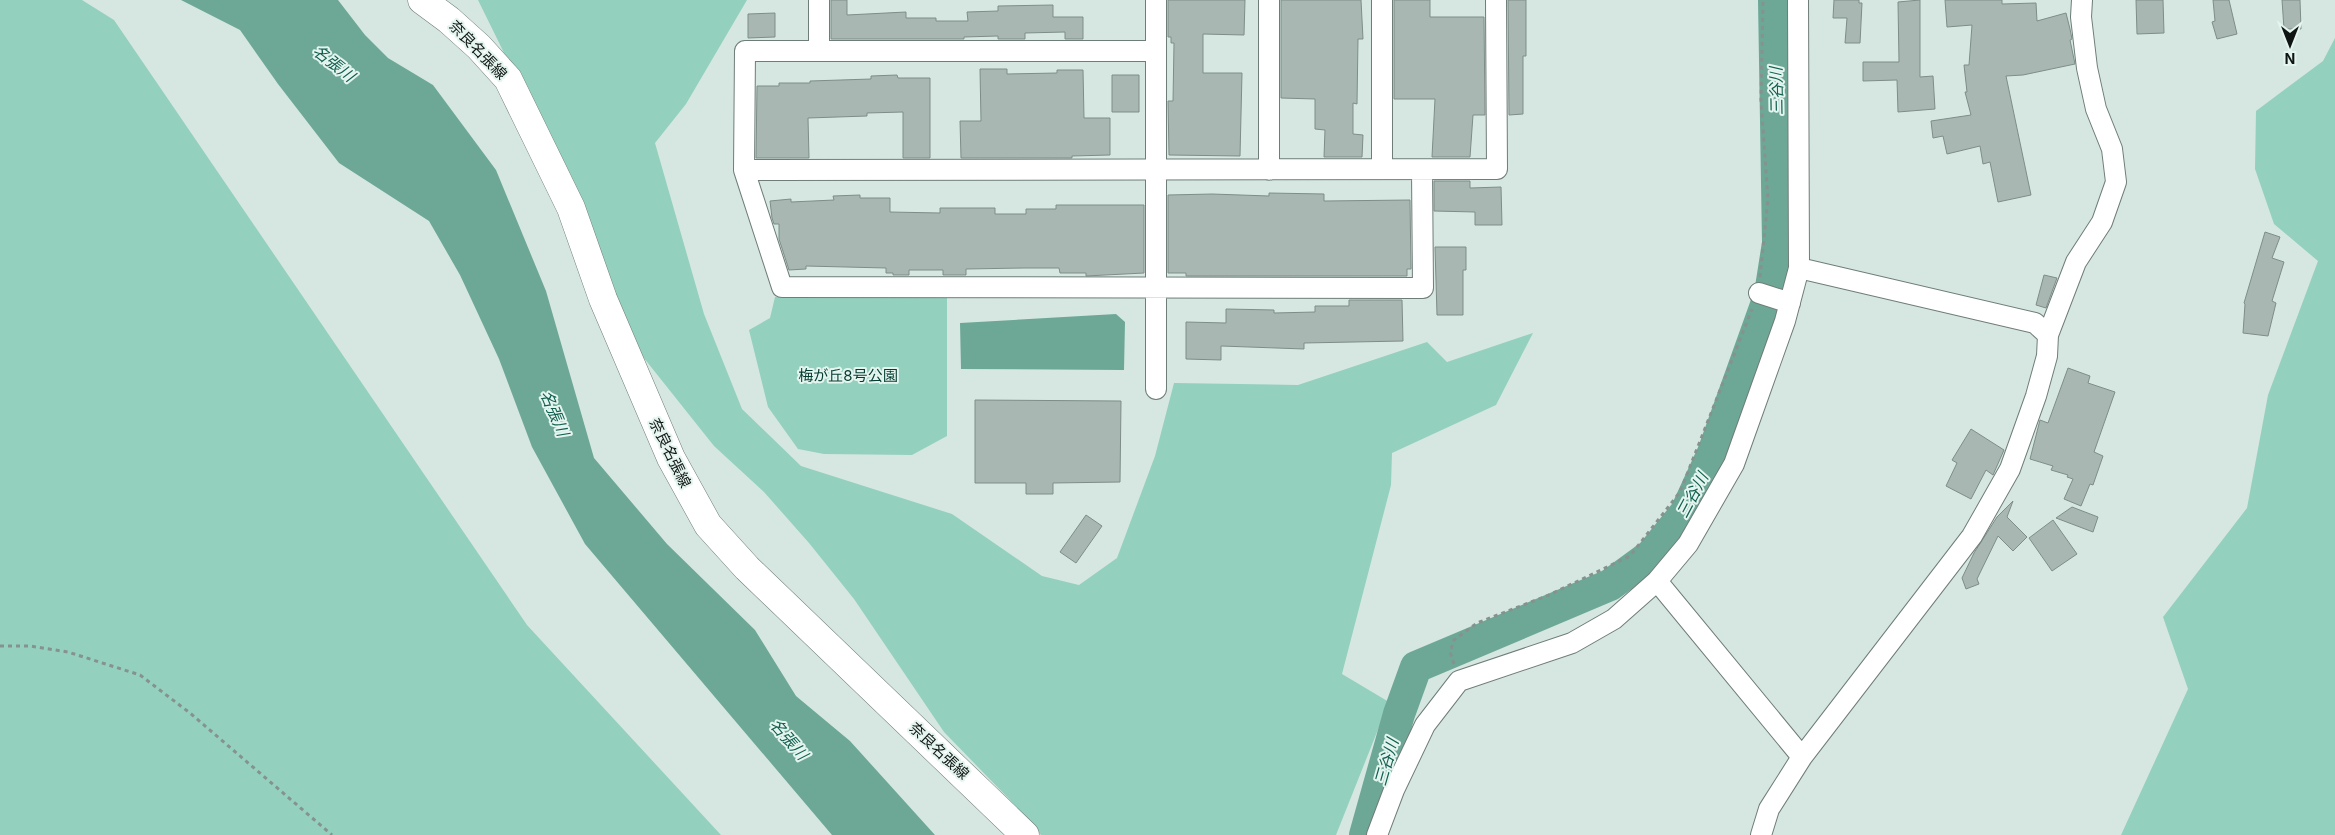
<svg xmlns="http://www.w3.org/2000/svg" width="2335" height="835" font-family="Inter,'Noto Sans JP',sans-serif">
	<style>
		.green { fill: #94d0be }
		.water { fill: #6da897 }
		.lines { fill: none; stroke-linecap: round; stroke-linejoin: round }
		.river { stroke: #6da897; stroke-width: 32 }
		.building { fill: #a8b7b2; stroke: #7e8d88 }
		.street-casing { stroke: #6f7d78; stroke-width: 22 }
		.primary-casing { stroke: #6f7d78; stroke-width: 29 }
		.path { stroke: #85928d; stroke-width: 3; stroke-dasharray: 4 4; stroke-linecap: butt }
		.street { stroke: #fff; stroke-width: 20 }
		.primary { stroke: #fff; stroke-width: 28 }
		.labels { text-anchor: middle; stroke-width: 4; stroke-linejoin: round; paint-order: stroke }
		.street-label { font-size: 15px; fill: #0f1513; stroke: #e4f4ee }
		.park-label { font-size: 15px; fill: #043b30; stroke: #e4f4ee }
		.water-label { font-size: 16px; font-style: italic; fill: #115f4f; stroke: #e4f4ee }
	</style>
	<rect width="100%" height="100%" fill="#d6e7e1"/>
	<path class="green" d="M0,0H82L114,20L527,625L721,835H0Z
		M478,0H747L686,104L655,143L704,314L742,409L801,466L952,514L1042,576L1079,585L1117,558L1155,456L1174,383L1298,385L1427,342L1447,362L1533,333L1496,405L1392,453L1391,485L1342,674L1389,702L1336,835H1041L1009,799L944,732L854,599L809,543L764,492L714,446L628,338L539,124Z
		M2335,38V835H2121L2188,689L2163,617L2247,508L2268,395L2318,261L2274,224L2255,169L2256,111L2323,61Z
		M775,297L947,298V436L912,455L824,454L798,449L768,407L749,330L770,318Z"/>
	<path class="water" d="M181,0H338L365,35L388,58L433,85L496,170L546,291L594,458L667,544L755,630L796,696L850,741L935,835H832L585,544L532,447L499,359L460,275L429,221L339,163L278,84L240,30Z
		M1116,314L1125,322L1124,370L961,369L960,323Z"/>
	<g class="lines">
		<path class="river" d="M1365,835L1399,714L1416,667L1610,585L1651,555L1686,512L1713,453L1770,294L1778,243L1774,0"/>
	</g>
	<path class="building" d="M831,0H847V15L906,12V18H936V21H968L967,12L998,11V6L1053,5V17H1083V39H1065V32L1025,33V39H998V36L964,37V39H831Z
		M1168,0H1245L1244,35L1203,34V73H1242L1240,156L1169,155L1168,101H1173L1174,43H1171V37H1168Z
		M1281,0H1361L1363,39H1358L1357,104L1353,103V134L1363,135L1362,157H1324L1325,130L1315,129V99L1281,98Z
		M1394,0H1430V17H1484L1485,115H1473L1470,157H1432L1435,99H1394Z
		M1508,0H1526V56H1523V114L1509,115Z
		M1834,0H1859V3H1862L1860,43H1845L1847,18H1833Z
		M1920,0V77L1933,76L1935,109L1898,112L1897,80L1863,81V62H1899L1898,2Z
		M1945,0H2002V4L2036,3L2037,21L2066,13L2070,29L2072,39L2070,40L2075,64L2023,75L2006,76L2031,195L1998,202L1990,162L1983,164L1980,146L1947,154L1943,136L1933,138L1931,121L1971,115L1965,92H1967L1964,65H1969L1972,25L1947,27Z
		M2136,0H2163L2164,33L2137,34Z
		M2213,0H2229L2237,34L2217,39L2212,22L2215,21Z
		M2282,0H2300L2301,29H2284Z
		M775,13V37L748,38V14Z
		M980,69H1007V74L1057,73V70H1083L1084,118H1110V155L1072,156V158H961L960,121H981Z
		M897,75L898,78H930V158H903V112L867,113V116L808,118L809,158H756L757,86H779V83H810V81L871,79V76Z
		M1112,75H1139V112H1112Z
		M1434,181H1470V188L1501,187L1502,225H1475V212L1434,211Z
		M1269,193L1324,194V201L1410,200L1411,269H1407V276H1186V273H1168V195L1212,194L1269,196Z
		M860,195V198H890V212L940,213V208H995V214H1026V209H1056V205H1144V273L1086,276V273H1060L1059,268H1024L966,269V275H943V270H909V275H893V273H886V268L806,266V269L789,270L779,239V224H774L772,218L770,201L791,199V202L834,200L833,196Z
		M2265,232L2280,237L2272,258L2284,262L2272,301L2276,303L2268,336L2243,333L2245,304L2244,303Z
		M1435,247H1466V270H1463V315H1437Z
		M2044,275L2057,278L2046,308L2036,305Z
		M1349,300H1402L1403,341L1304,343V349L1221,346V360L1186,359V322L1226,323V309L1274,310V313L1315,312V306H1349Z
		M2068,368L2090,376L2088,383L2115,392L2094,452L2103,456L2093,485L2090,484L2081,506L2064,499L2073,479L2067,477L2068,475L2051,470L2053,466L2030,459L2040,420L2048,423Z
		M975,400L1121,401L1120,482L1053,483V494H1026V483H975Z
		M1971,429L2004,450L1993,475L1986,470L1971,499L1946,486L1957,463L1952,460Z
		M2013,501L2007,517L2027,537L2013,551L1998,536L1977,579L1979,584L1966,589L1962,578L1974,553L1997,517Z
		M2072,507L2098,517L2093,532L2056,518Z
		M1086,515L1102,526L1076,563L1060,552Z
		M2053,520L2077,554L2052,571L2029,538Z"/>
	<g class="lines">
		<defs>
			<path id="street" d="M1382,0V169
				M819,50V0
				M1156,51H745L744,170L782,287L1423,288L1422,170
				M744,170L1497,169L1496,0
				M1269,170V0
				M1799,268L2035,323L2048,335
				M1759,293L1790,303
				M1156,389V0
				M1657,581L1802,757
				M1377,835L1394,790L1425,725L1459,681L1572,643L1614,619L1657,581L1688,544L1734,464L1785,321L1799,268L1798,0
				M1761,835L1769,809L1802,757L1972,536L2010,469L2036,396L2047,356L2048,335L2076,262L2102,222L2116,182L2112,149L2096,109L2087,68L2081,17L2082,0"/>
			<path id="primary" d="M422,0L449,20L479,47L508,79L571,208L603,299L671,458L708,525L747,568L1025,835"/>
		</defs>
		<use href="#street" class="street-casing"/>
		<use href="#primary" class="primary-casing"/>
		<path class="path" d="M1760,277L1768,200L1761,100L1763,0
			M0,646H30L68,652L140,675L190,713L332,835
			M1454,664L1450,652L1454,640L1477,623L1549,595L1630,556L1680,492L1752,309"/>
		<use href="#street" class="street"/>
		<use href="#primary" class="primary"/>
	</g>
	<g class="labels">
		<g class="street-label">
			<text transform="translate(478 50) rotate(46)" y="5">奈良名張線</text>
			<text transform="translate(670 453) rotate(64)" y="5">奈良名張線</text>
			<text transform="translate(939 751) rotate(43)" y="5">奈良名張線</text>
		</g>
		<g class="park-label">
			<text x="848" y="381">梅が丘8号公園</text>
		</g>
		<g class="water-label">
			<text transform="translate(334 63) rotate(38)" y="6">名張川</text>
			<text transform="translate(1776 91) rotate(-91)" y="6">三谷川</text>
			<text transform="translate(555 413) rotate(67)" y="6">名張川</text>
			<text transform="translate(1692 495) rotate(-62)" y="6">三谷川</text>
			<text transform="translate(789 739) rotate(49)" y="6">名張川</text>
			<text transform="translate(1386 762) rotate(-74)" y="6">三谷川</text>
		</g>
	</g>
	<g transform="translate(2290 45) rotate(180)" stroke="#e4f4ee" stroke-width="4" paint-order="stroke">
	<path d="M0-4L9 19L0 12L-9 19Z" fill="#0f1513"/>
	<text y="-8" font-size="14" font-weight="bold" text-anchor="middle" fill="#0f1513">N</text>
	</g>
</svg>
